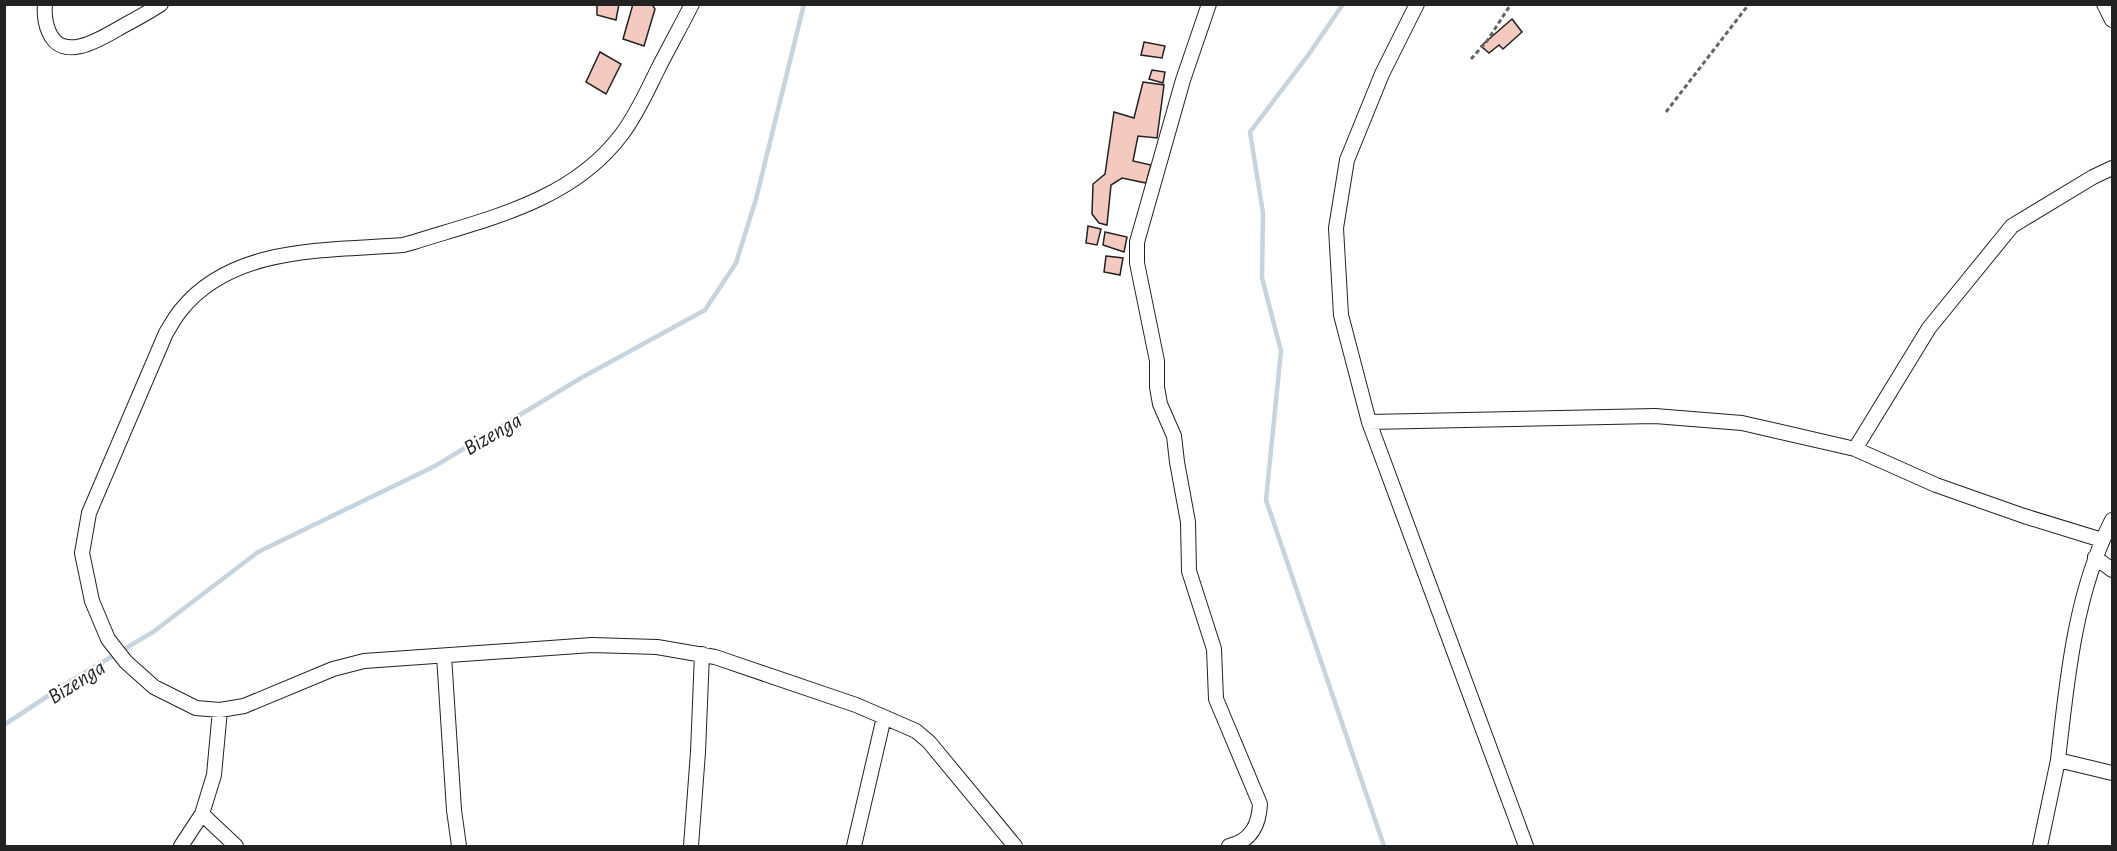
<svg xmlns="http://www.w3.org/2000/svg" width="2117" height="851" font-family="'Alegreya Sans',sans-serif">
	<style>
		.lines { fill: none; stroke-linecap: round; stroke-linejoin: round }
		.stream { stroke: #c7d3dd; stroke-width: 4.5 }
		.building { fill: #f3c9c0; stroke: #222; stroke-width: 1.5 }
		.minor-casing { stroke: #222; stroke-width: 16 }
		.path { stroke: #646464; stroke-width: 3; stroke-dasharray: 4.5 3; stroke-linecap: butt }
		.minor { stroke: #fff; stroke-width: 14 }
		.labels { text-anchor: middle; stroke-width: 4.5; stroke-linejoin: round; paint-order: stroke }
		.water-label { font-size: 22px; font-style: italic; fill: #222; stroke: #fff }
	</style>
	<rect width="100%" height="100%" fill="#fff"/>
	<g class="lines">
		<path class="stream" d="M1343,4L1309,54L1250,132L1263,213L1262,278L1281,351L1266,500L1384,846
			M4,725L69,682L153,632L258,552L435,466L581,378L705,310L736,263L756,199L804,4"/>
	</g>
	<path class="building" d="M597,4H619L616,20L597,15Z
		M633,4H652L655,9L644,46L623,39Z
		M1512,19L1522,32L1503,49L1499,45L1489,53L1481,46Z
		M1144,42L1165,46L1162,58L1141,55Z
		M600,52L621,64L606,94L586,82Z
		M1152,70L1165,72L1163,83L1149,79Z
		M1143,82L1164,85L1157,138L1138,136L1133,161L1151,165L1146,183L1122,178L1111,185L1107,225L1099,223L1092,214L1093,184L1105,174L1114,112L1134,118Z
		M1088,226L1101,229L1097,245L1086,243Z
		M1105,232L1127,237L1124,252L1103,245Z
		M1106,256L1123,258L1120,275L1104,272Z"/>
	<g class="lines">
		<defs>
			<path id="minor" d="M45,4C44,15 45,23 49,32C63,65 105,36 123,26C136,19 149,12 161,4
				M692,4C681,26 669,47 658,69C647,91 637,114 622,134C572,201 490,218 414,242L403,245C328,251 233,245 181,310C175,317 171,325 166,333L89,513L82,553L92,601L108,639L126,662L154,687L196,708L220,710L244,706L333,669L364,661L592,645L657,647L715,657L856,705L884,717
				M1209,4L1183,80L1137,242V263L1157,361V387L1160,404L1174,436L1177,462L1188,522L1189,571L1214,649L1216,699L1260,804C1259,825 1251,841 1229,846
				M1417,4L1382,74L1347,160L1336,228L1341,315L1369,422L1526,846
				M2104,4L2112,20
				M1369,422L1655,416L1742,423L1855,449L1936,485L2024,516L2102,540
				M1855,449L1929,328L2012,226L2093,177L2112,168
				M2112,520C2075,593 2067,679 2058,760L2112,773
				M2095,557L2112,570
				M444,656L454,810L459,846
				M202,814L236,846
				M181,846L202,814L214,775L220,710
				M691,846L698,752L702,654
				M854,846L884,717L916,731L929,742L1015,846
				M2040,846L2058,760"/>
		</defs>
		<use href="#minor" class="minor-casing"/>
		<path class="path" d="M1471,59L1487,41L1511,4
			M1666,112L1749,4"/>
		<use href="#minor" class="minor"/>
	</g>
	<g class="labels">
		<g class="water-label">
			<text transform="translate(492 433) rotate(-30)" y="8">Bizenga</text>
			<text transform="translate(76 681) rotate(-32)" y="8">Bizenga</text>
		</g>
	</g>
	<rect width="2117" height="851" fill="none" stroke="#222222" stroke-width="12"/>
</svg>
